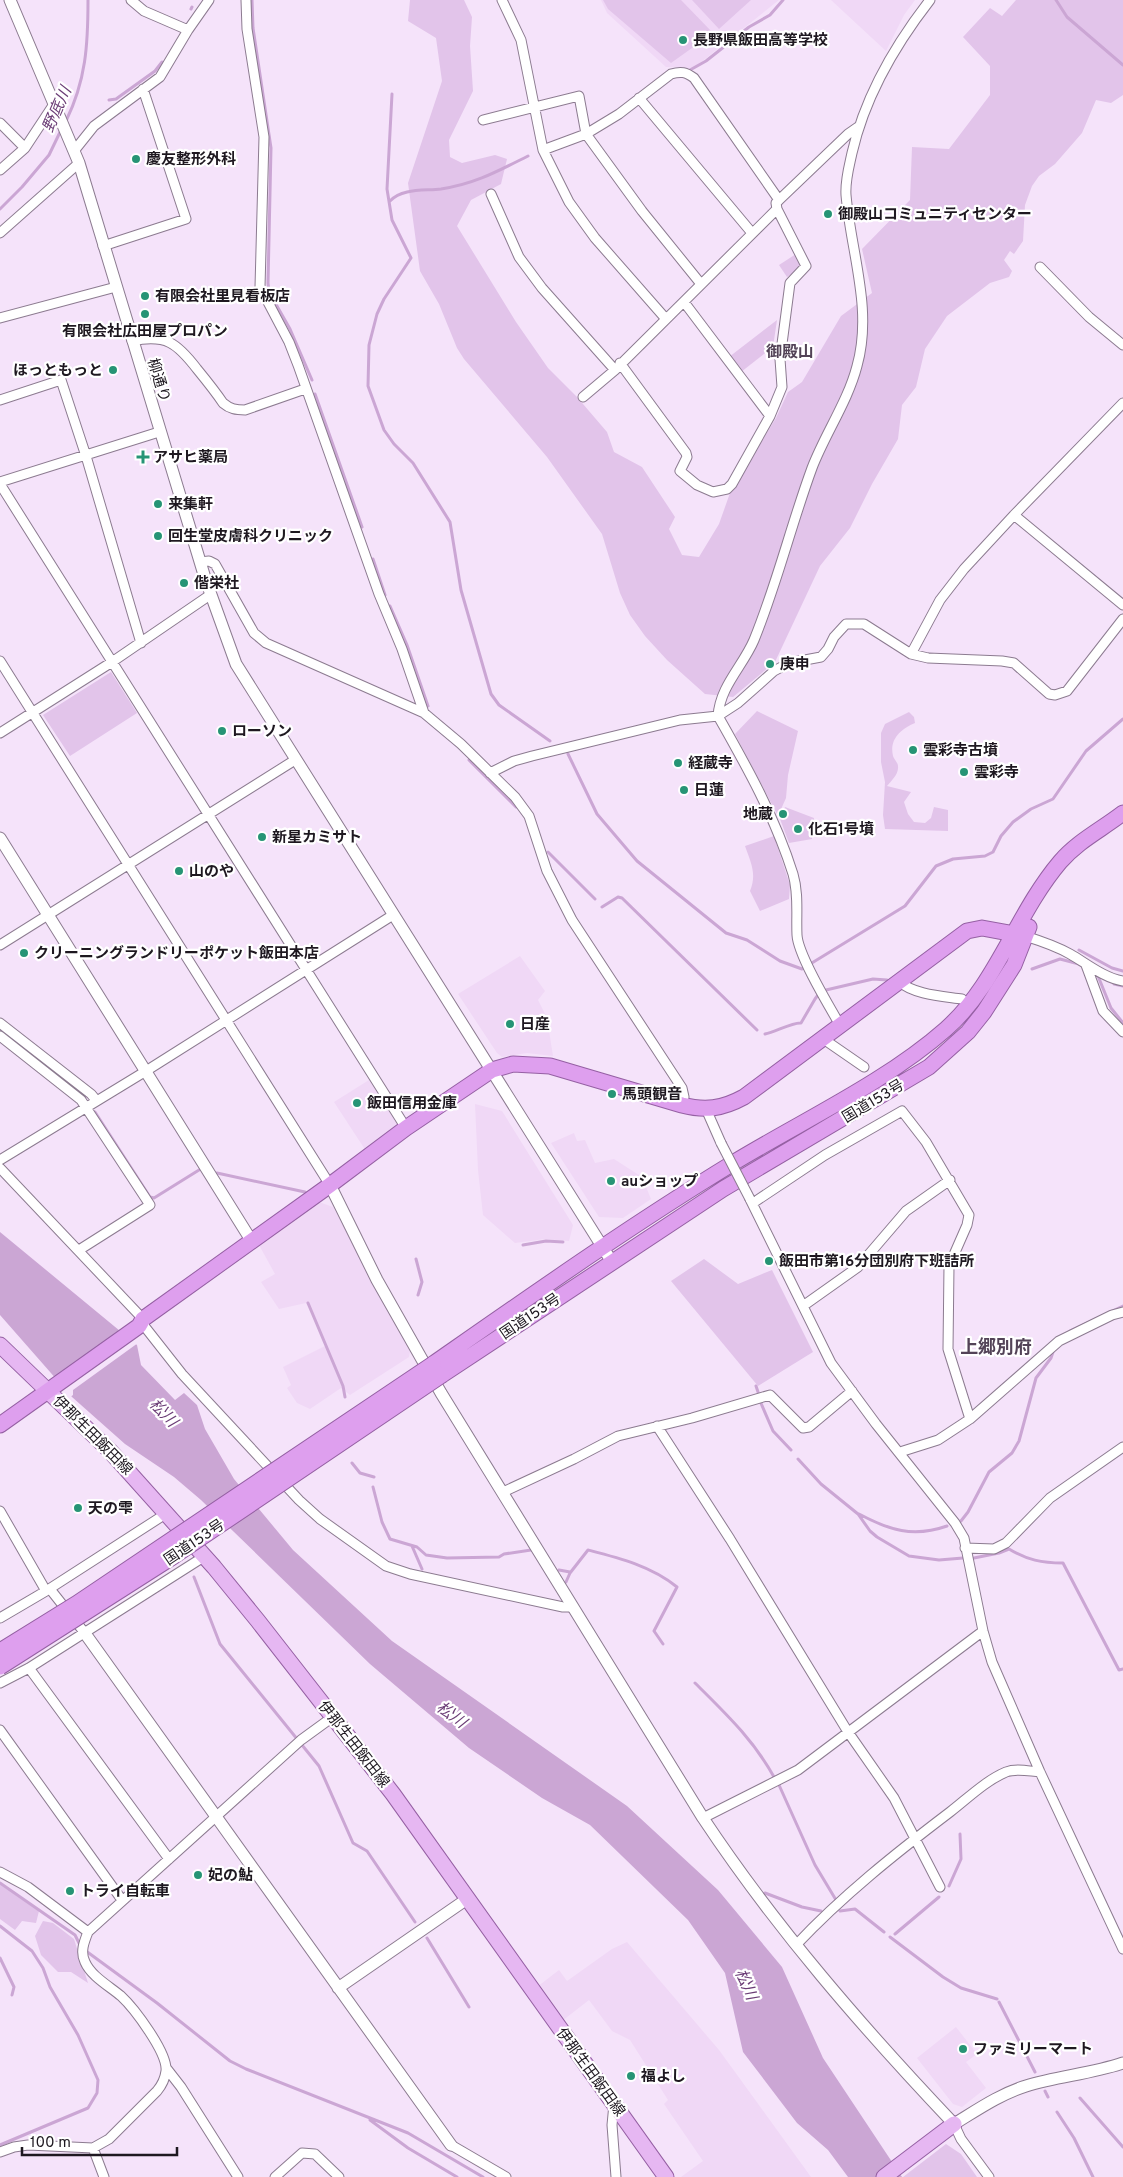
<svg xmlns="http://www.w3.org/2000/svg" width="1123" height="2177" font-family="Overpass,'Noto Sans JP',sans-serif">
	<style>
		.built { fill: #f0d8f6 }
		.green { fill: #e2c4ea }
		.water { fill: #cba6d4 }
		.pier { fill: #f5e3fa }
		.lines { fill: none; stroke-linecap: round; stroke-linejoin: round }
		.stream { stroke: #cba6d4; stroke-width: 3 }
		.minor-casing { stroke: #8c7b90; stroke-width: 11 }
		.tertiary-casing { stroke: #8c7b90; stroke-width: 13 }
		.primary-casing { stroke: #9560a3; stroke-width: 17 }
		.trunk-casing { stroke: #9560a3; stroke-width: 17 }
		.minor { stroke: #fff; stroke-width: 9 }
		.tertiary { stroke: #fff; stroke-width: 11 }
		.primary { stroke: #e6b7f2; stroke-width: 15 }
		.trunk { stroke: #de9fee; stroke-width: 15 }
		.minor-bridge-casing { stroke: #8c7b90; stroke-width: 11; stroke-linecap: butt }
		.trunk-bridge-casing { stroke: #9560a3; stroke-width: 17; stroke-linecap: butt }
		.minor-bridge { stroke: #fff; stroke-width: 9 }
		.trunk-bridge { stroke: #de9fee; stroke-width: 15 }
		.poi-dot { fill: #269475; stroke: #fff; stroke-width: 2 }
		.labels { text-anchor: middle; stroke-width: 4.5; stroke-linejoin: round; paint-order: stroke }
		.poi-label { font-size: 15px; font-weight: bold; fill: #1e1820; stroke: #fff; text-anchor: start }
		.street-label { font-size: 15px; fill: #1e1820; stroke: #fff }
		.water-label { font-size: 16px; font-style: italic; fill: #6b3d76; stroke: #fff }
		.neighbourhood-label { font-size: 16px; font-weight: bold; fill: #534357; stroke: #fff }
		.quarter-label { font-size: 18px; font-weight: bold; fill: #534357; stroke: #fff }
	</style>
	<rect width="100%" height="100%" fill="#f5e3fa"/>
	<path class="built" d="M601,0H779L690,71L683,67H666L607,13Z
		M831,0H915L904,15L886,51Z
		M520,956L545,991L538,1000L547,1018L553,1056L527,1053L502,1057L497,1053L458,994Z
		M369,1080L397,1124L396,1129L366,1151L334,1102Z
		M475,1104L502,1111L573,1225L569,1241L545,1239L515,1243L483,1215L478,1170Z
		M574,1133L577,1141L585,1140L595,1163L614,1159L642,1177L651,1199L623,1218L599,1217L551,1143Z
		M319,1202L333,1207L410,1351L409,1357L350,1395L341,1388L310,1409L297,1403L287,1388L291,1385L283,1367L327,1345L306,1303L279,1309L261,1282L275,1274L259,1245Z
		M627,1942L719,2050L811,2177H681L703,2161L664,2104L668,2100L630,2040L612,2031L589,2000L562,2021L537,1987L559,1970L567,1981L612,1949Z
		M956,2027L977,2054L966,2062L986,2088L962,2107L953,2104L917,2058Z"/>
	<path class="green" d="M410,0H464L472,17L470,46L473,91L449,140L450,157L462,163L495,155L507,159L501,184L471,200L457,226L516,322L548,368L577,397L607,432L614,452L642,467L675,517L669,529L682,555L699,557L719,524L730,493L776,418L788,392L802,382L841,316L872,293L862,249L910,200L912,147L949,149L990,95V66L963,37L990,8L1002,16L1016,0H1123V95L1111,103L1096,100L1082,133L1055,164L1039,176L1032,186L1025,205L1023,241L1014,254L1010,251L1004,260L1012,271L1009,277L990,283L947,316L925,349L916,387L902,405L898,439L872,484L850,528L820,566L775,662L733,697L705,694L667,660L645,636L630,615L620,593L602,534L547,457L464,359L457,348L439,304L420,271L408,183L442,81L436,38L408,21Z
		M603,0H681L713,33L671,63L608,9Z
		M692,0H751L719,29Z
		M796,254L804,266L787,277L779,265Z
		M777,320L773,347L741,372L729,357Z
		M111,672L137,713L70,756L43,715Z
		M757,711L798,731L788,775L786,798L778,816L735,734Z
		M909,712L914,717L915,723C901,729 889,739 893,756C894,759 898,763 898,766C899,774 891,781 887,786L911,792L904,802L908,814L914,822L925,823L931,818L934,807L948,810V831L885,829L883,815L885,782L881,762V733L885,724Z
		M785,807L814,818L812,839L789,843L780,819Z
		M774,836L790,885L789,899L760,911L750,891C757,874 751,863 745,846Z
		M704,1259L738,1284L772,1270L813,1352L758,1386L671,1281Z
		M0,1884L39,1911L36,1923L22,1921L15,1930L0,1919Z
		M43,1921L53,1923L74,1939L88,1983L71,1972H58L41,1955L35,1936Z
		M946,2144L961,2154L977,2177H903Z"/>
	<path class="water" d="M0,1232L137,1345L141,1365L175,1400L184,1393L197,1405L205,1429L234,1479L293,1550L392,1641L627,1806L718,1890L782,1967L823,2058L902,2177H848L828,2150L797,2123L743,2052L725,1973L688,1920L590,1825L542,1798L469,1748L370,1664L201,1500L174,1477L125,1444L72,1397L0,1315Z"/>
	<path class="pier" d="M122,1328L138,1343L73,1390V1395L69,1398L53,1379Z"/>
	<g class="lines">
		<path class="stream" d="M252,0L253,28L271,148L268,283L269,292L290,329L312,380
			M1056,0L1067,17L1123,65
			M191,9L192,7
			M690,70L706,61L749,27L770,15L783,0
			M392,94L387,189L392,220L411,258L384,299L377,314L369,345L368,386L384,430L394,444L413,463L450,522L461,590L491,694L499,705L550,741
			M109,100L116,99L155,71L162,62
			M66,121C86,80 88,45 88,0
			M390,201C402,188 424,191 441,189C475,184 498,171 528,156
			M0,209L22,187L49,155L62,128
			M315,394L362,527
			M373,559L385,595
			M390,606L407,645L428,706
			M568,754L597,814L637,861L726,933L747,940L780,961L802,969L905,906L936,866L953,859L985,856L993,852L1001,836L1013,822L1031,809L1053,799L1086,751L1123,719
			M469,760L516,807
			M548,852L595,899
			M602,907L618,897L622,898L757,1030
			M1079,950L1112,968L1123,971
			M1032,969L1060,959L1079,964
			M1098,976L1111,1008L1123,1023
			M1114,984L1123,986
			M826,990L873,979L887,980
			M0,1030L85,1097
			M765,1034C775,1032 793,1022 801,1023L815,999L818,995
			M95,1112L150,1197L154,1198L199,1170
			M217,1173L305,1192
			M523,1245L546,1241L563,1242
			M416,1259L422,1282L418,1295
			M308,1303L343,1386L345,1397
			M1070,1331L1123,1306
			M756,1386L758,1392
			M760,1401L773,1431L791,1450
			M798,1459L821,1484L858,1514L870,1531L877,1537L909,1556L939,1560L963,1558
			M352,1463L360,1473L374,1477
			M373,1487L382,1522L390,1539L417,1547L426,1555L447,1558L499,1557L504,1554L531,1550
			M859,1514C889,1530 913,1538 947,1526
			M961,1521L968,1512L989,1472L1012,1453L1019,1441L1036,1378L1051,1358L1053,1352
			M412,1546L422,1569
			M974,1558L999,1553L1009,1549C1027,1560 1042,1563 1063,1563L1119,1670L1123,1669
			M559,1570L570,1572
			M194,1577L220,1644L319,1766L353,1843L367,1851L415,1922
			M566,1582L570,1573L588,1550C619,1558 651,1566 677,1587L654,1631L663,1644
			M695,1683C725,1713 753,1739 774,1777
			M779,1785L815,1865L836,1900
			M0,1883L75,1935L81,1947
			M949,1886L961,1859L960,1834
			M765,1893L802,1907L821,1911
			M840,1911L855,1909L884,1932
			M0,1926L32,1951L43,1968L50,1987L78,2035L98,2080L97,2093L88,2108L0,2145
			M895,1934L939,1897
			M890,1937L943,1977L961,1988L997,1999
			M427,1938L469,2007
			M86,1951L157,2003L230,2061L246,2069L408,2133L483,2177
			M0,1958L14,1987L12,1995
			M999,2002L1035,2072
			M1045,2091L1048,2097
			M1080,2098L1123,2147
			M1057,2112L1074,2138L1093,2177
			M370,2120L408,2148L457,2177"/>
		<defs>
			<path id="minor" d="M131,0L144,11L188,30
				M246,0L247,29L264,137L260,287L289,342L298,365L379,594L402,649L424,713
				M502,0L521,40L543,150
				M639,98L752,233
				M483,120L579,96L586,134L642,211L701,284
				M0,123L25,148
				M74,151L94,126L160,77L188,30L209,0
				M0,170L25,148L54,104
				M491,194L519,257L542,288L615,370
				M0,233L79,163
				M103,246L186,219L143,89
				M1040,267L1089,317L1123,345
				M0,318L116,287
				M666,319L595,238L569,202L543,150L586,134L619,114L671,74C681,71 686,72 694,78L779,200
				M132,341C166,334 177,343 197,369C206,380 215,391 223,403C230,409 236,410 245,410L305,389
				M620,363L686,453L687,457L680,471L697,485L713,492L727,489L732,484L770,416L684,302
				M583,397L615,370L777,209L776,203L779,200L848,134L858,127
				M0,400L61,380L86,456L141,643
				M1123,403L1014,515L1123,605
				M770,416L782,387L780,359L790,283L806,266L777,209
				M0,482L159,432
				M0,484L406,1128
				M200,562L209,561L215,564L254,633L266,643L424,713L461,744L515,797L529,816L547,871L572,920L682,1088L684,1097L682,1105
				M911,654L940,600L964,569L1014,515
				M0,661L330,1185
				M0,733L112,662L210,595
				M490,773L514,761L532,756L680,720L718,716L738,703L774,671L789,663L821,657L828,649L834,637L846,624H864L911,654L928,658L1002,661L1014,663L1049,694L1055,695L1067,691L1123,619
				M1025,936C1041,941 1056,946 1070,954C1086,963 1104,978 1123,981
				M0,945L295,760
				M1086,965L1103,1011L1123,1032
				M898,981C915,995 941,996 962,999
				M0,1023L91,1094L96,1100
				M840,1025C829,1006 798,955 797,935C796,915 799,894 793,874C775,817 747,767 718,716C720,686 743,666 754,640C777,584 791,525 812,468C825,434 848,401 857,366C873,309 851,253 846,195C845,180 849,167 852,153C865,96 895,45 930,0
				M0,1036L81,1100L150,1205L79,1250
				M822,1038L864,1067
				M706,1109L721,1143
				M0,1160L146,1071L393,915
				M0,1168L143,1319L145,1327L182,1374L299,1500L320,1519L386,1566L410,1574L563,1607H573
				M750,1199L831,1363L876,1424L955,1523L964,1538L983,1631L992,1662L1040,1772L1123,1949
				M753,1203L825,1155L902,1111L926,1142L969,1215L967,1225L949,1266L948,1349L970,1419
				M803,1306L858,1267L906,1211L950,1180
				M657,1426L730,1539L848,1732L894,1798L940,1887
				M900,1452L938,1440L970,1419L1059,1341L1112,1315L1123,1312
				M503,1492L574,1459L618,1436L692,1418L770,1395L803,1428L809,1427L852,1391
				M0,1511L46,1591
				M965,1548L994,1549L1006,1543L1050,1498L1123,1447
				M50,1589L84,1632
				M0,1618L46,1591L167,1513
				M29,1668L169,1859
				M0,1683L29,1668L205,1556
				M0,1730L122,1900
				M703,1818L798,1770L983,1631
				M0,1872L28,1887L88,1932
				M796,1945C842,1896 896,1853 950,1812C967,1799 985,1781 1006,1772C1016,1768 1028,1771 1040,1772
				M167,2069L181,2087L238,2177
				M614,2104L612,2125L616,2177
				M954,2124L961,2139L989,2177
				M451,2145L506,2177
				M93,2148L104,2177
				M0,2152L14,2147L28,2145L93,2148L109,2139L157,2091C162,2085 165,2079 166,2071C168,2053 134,2008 121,1996C109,1986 91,1976 85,1962C80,1952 84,1942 88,1932L301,1740L334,1716
				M275,2177L302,2153L315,2154L339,2177"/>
			<path id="tertiary" d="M10,0L79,163L205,578L236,664L612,1262
				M0,838L251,1240
				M330,1185L377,1280L441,1393L703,1818C776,1928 863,2028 954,2124C977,2110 1000,2094 1026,2086C1058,2076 1091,2074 1123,2063
				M84,1632L451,2145
				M338,1988L467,1899"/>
			<path id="primary" d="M0,1345L110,1451L214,1567L258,1621L393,1794L666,2177
				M884,2177L954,2124"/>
			<path id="trunk" d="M433,1364C532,1295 630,1226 733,1163C802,1121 886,1082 946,1029C997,984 1016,914 1060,862C1078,841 1101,830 1123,813
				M442,1375L723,1189L929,1067L968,1032L984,1012L1014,965L1029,927
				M0,1425L139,1326L143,1319L330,1185L406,1128L492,1070L513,1064L550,1066L682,1105C705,1111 722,1109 744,1097L967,931L982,928L1025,936"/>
		</defs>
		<use href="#minor" class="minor-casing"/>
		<use href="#tertiary" class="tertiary-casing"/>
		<use href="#primary" class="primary-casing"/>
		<use href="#trunk" class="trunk-casing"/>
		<use href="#minor" class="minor"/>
		<use href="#tertiary" class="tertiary"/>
		<use href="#primary" class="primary"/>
		<use href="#trunk" class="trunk"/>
		<defs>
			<path id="minor-bridge" d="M721,1143L750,1199"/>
			<path id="trunk-bridge" d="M0,1651L76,1604L433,1364
				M0,1667L174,1556L442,1375"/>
		</defs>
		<use href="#minor-bridge" class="minor-bridge-casing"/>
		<use href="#trunk-bridge" class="trunk-bridge-casing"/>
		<use href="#minor-bridge" class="minor-bridge"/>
		<use href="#trunk-bridge" class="trunk-bridge"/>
	</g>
	<g class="poi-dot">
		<circle cx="683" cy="40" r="5"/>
		<circle cx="136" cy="159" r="5"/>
		<circle cx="828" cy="214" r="5"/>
		<circle cx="145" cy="296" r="5"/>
		<circle cx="145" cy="314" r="5"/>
		<circle cx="113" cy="370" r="5"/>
		<path d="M140.5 449.5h5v5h5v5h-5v5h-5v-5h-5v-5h5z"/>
		<circle cx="158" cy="504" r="5"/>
		<circle cx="158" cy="536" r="5"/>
		<circle cx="184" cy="583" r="5"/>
		<circle cx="770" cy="664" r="5"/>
		<circle cx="222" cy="731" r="5"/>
		<circle cx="913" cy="750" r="5"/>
		<circle cx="678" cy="763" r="5"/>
		<circle cx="964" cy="772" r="5"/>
		<circle cx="684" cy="790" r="5"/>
		<circle cx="783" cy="814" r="5"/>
		<circle cx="798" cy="829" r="5"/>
		<circle cx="262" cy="837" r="5"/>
		<circle cx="179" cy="871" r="5"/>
		<circle cx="24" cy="953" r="5"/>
		<circle cx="510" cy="1024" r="5"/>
		<circle cx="612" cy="1094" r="5"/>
		<circle cx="357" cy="1103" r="5"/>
		<circle cx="611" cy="1181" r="5"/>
		<circle cx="769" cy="1261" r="5"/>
		<circle cx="78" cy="1508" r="5"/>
		<circle cx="198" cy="1875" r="5"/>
		<circle cx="70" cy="1891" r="5"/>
		<circle cx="963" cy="2049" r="5"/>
		<circle cx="631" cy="2076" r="5"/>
	</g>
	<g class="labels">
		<g class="poi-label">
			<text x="693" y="45">長野県飯田高等学校</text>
			<text x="146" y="164">慶友整形外科</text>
			<text x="838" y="219">御殿山コミュニティセンター</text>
			<text x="155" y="301">有限会社里見看板店</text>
			<text x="145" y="336" text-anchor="middle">有限会社広田屋プロパン</text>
			<text x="103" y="375" text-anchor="end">ほっともっと</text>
			<text x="153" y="462">アサヒ薬局</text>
			<text x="168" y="509">来集軒</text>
			<text x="168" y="541">回生堂皮膚科クリニック</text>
			<text x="194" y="588">偕栄社</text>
			<text x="780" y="669">庚申</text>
			<text x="232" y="736">ローソン</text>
			<text x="923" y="755">雲彩寺古墳</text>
			<text x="688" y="768">経蔵寺</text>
			<text x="974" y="777">雲彩寺</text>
			<text x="694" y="795">日蓮</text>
			<text x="773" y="819" text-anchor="end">地蔵</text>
			<text x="808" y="834">化石1号墳</text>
			<text x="272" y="842">新星カミサト</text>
			<text x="189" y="876">山のや</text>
			<text x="34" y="958">クリーニングランドリーポケット飯田本店</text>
			<text x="520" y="1029">日産</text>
			<text x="622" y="1099">馬頭観音</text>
			<text x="367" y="1108">飯田信用金庫</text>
			<text x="621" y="1186">auショップ</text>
			<text x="779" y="1266">飯田市第16分団別府下班詰所</text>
			<text x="88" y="1513">天の雫</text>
			<text x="208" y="1880">妃の鮎</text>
			<text x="80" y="1896">トライ自転車</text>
			<text x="973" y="2054">ファミリーマート</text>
			<text x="641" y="2081">福よし</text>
		</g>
		<g class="street-label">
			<text transform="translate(159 380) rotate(73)" y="5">柳通り</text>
			<text transform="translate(873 1101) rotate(-31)" y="5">国道153号</text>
			<text transform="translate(530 1316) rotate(-34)" y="5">国道153号</text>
			<text transform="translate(93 1435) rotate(45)" y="5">伊那生田飯田線</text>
			<text transform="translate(194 1542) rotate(-34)" y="5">国道153号</text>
			<text transform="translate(354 1744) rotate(52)" y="5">伊那生田飯田線</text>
			<text transform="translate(591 2072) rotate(54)" y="5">伊那生田飯田線</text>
		</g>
		<g class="water-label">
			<text transform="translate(56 109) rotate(-66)" y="6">野底川</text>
			<text transform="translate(164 1412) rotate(46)" y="6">松川</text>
			<text transform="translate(452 1714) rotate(37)" y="6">松川</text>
			<text transform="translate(747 1984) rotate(66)" y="6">松川</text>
		</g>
		<g class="neighbourhood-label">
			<text x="790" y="357">御殿山</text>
		</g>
		<g class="quarter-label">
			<text x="996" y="1353">上郷別府</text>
		</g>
	</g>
	<path d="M22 2147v8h155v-8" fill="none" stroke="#1e1820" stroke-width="2.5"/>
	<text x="30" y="2147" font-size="15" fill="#1e1820" stroke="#ffffff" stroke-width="4" paint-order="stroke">100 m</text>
</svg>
